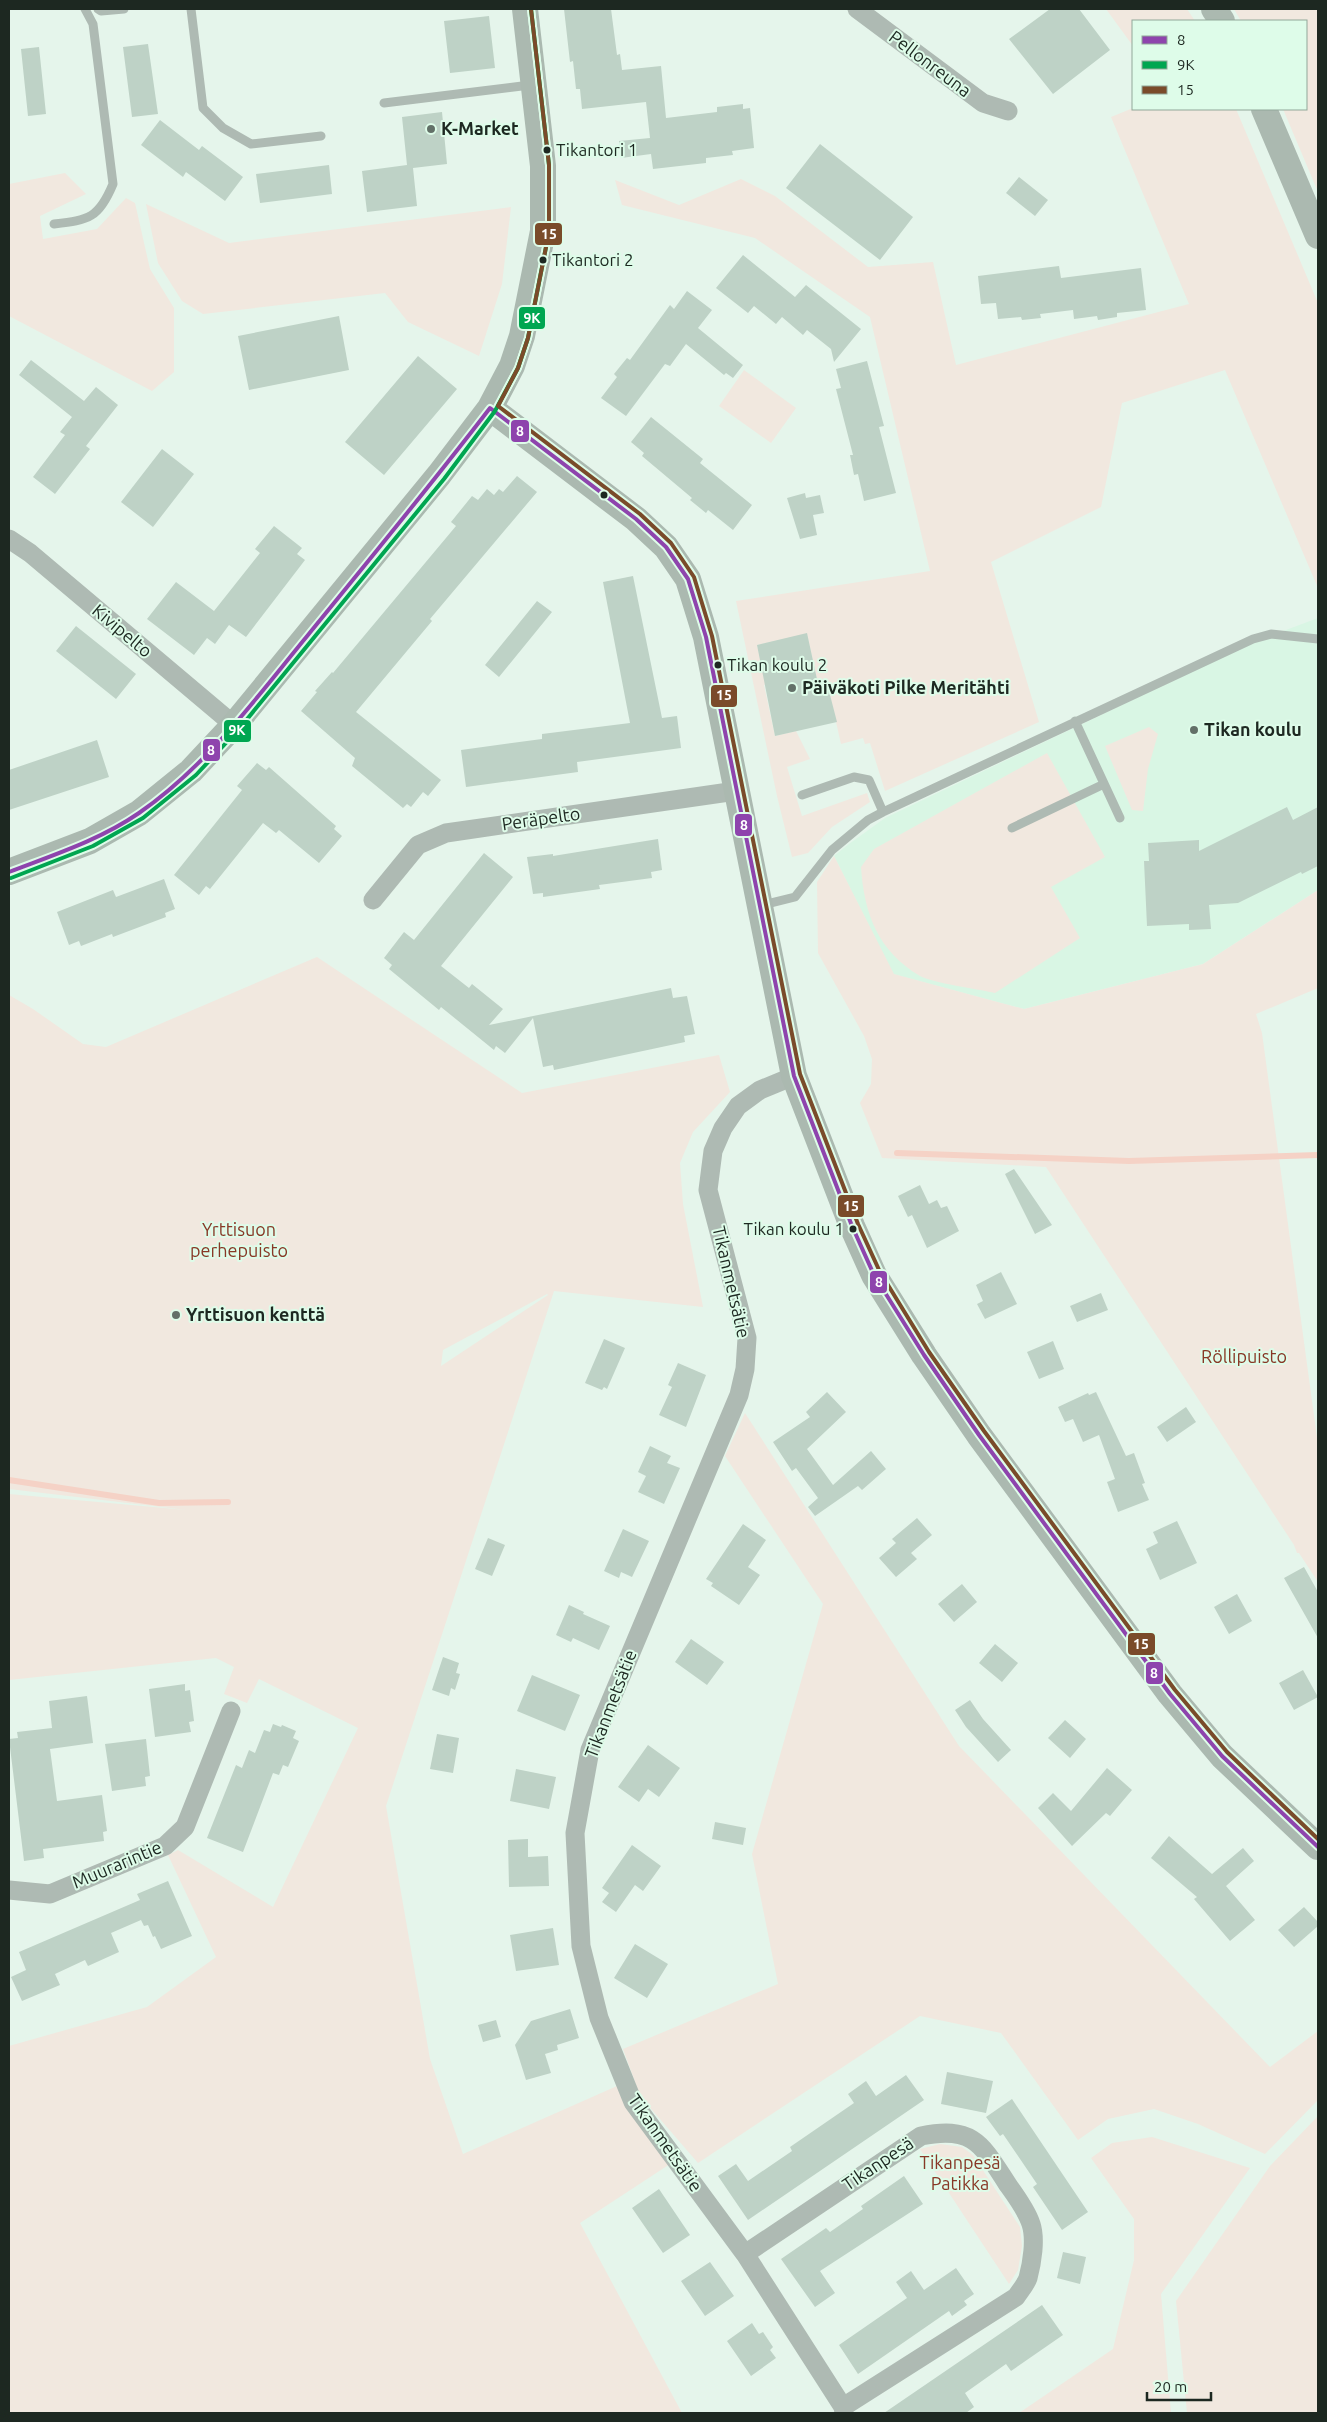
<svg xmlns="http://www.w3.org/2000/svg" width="1327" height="2422" font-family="Ubuntu,sans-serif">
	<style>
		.built { fill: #d9f6e4 }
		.green { fill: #f1e8df; fill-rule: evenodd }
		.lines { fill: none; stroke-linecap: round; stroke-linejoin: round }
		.stream { stroke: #f5d2c6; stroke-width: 6 }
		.building { fill: #bed2c6 }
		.lane { stroke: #aebab3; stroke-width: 9 }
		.street { stroke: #aebab3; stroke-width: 19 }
		.secondary { stroke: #abb9b0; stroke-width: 26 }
		.bus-1-casing { stroke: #defce9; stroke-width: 8 }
		.bus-2-casing { stroke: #defce9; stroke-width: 8 }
		.bus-3-casing { stroke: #defce9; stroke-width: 8 }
		.bus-1 { stroke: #8e44ad; stroke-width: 4 }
		.bus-2 { stroke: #00a651; stroke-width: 4 }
		.bus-3 { stroke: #7a4b2a; stroke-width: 4 }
		.poi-dot { fill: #637068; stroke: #defce9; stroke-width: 2 }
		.bus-dot { fill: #1d2821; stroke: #defce9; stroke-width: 2 }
		.labels { text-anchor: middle; stroke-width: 4; stroke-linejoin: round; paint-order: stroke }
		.bus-label { font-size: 17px; fill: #1d2821; stroke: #defce9; text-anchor: start }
		.street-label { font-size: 18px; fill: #1d2821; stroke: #defce9 }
		.poi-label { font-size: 18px; font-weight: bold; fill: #1d2821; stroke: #defce9; text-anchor: start }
		.park-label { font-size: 18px; fill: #883826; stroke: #defce9 }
		.line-badge { stroke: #defce9; stroke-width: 2 }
		.badge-label { font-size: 14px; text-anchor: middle; font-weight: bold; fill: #fff }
	</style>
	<rect width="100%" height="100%" fill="#e5f5eb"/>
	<path class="built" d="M1318,618V890L1203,964L1024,1009L893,974L834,856L849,844L885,818L1254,642Z"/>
	<path class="green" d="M1106,9H1187L1195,21H1133V46Z
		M1234,9H1318V192L1283,109H1306V21H1241Z
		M1133,108L1236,109L1318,303V588L1225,370L1122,403L1101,507L991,562L1039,722L885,791L870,743L865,744L863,738L841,744L829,691L820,693L807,634L757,645L762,667L771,683L764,685L775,736L796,731L810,759L787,767L802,816L867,793L870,802L832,827L808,853L792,857L777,796L736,601L930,571L870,317L755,238L622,205L615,180L679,205L741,179L775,196L868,267L933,262L956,365L1189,304L1111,117Z
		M65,173L86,194L40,216L43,239L97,229L126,198L135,203L150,269L174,308V372L152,391L9,316V184Z
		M146,204L229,243L511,207L502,284L479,356L408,322L385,293L203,314L182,301L158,263Z
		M744,370L796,408L771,443L719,406Z
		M1149,727L1158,734L1148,769L1143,811L1132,810L1105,746Z
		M1047,753L1105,857L1051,887L1080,938L995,993C979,989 932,983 920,976C878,951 864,914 861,867L874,849Z
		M834,856L894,974L1024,1009L1203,964L1318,890V988L1256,1014L1262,1033L1318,1445V1582L1299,1553H1297L1294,1545L1046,1167L882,1158L860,1103L871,1084L872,1059L864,1036L818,953L817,882Z
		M317,957L522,1093L719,1055L730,1092L693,1132L680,1163L683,1204L703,1307L554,1291L386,1806L430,2059L463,2154L617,2086L670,2164L580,2223L682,2413H9V2046L147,2007L216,1957L168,1855L178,1850L273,1907L358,1728L259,1679L247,1703L224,1694L234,1667L216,1658L9,1680V1494L187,1510L9,1489V995L33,1009L83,1044L106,1047ZM547,1294L548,1295L441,1366L443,1350Z
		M745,1413L959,1746L1270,2067L1318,2031V2100L1265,2154L1198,2124L1154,2109L1108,2119L1078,2140L1001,2033L920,2016L698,2163L640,2096L623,2049L778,1984L752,1854L823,1604L725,1456Z
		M1318,2116V2413H1187L1176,2301L1270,2166Z
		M1152,2137L1250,2168L1161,2294L1171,2413H1019L1113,2349L1134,2260V2219L1091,2158L1112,2143Z
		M940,2144L962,2147L973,2155L1020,2227L1022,2246L1018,2270L1009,2284L920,2149Z"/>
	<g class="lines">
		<path class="stream" d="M897,1153L1129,1161L1318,1155
			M9,1480L159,1503L228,1502"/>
	</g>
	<path class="building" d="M564,9H611L617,55L620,54L622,70L661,66L666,118L717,112V107L743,104V109L750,108L754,148L732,151L733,155L706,158V163L653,169L651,154L621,158L619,141L650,138L646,102L582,109L580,89H576L573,61L570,62Z
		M1050,9H1079L1110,50L1053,94L1009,39Z
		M489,16L495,68L450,73L444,21Z
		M148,44L158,114L132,117L123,47Z
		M39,47L46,114L28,116L21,49Z
		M442,112L447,164L413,168L417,206L367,212L362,171L407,165L402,117Z
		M160,120L199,150L202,146L243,177L225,201L186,172L183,177L141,145Z
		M820,144L913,217L880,260L786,188Z
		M329,165L332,194L260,203L256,174Z
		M1019,177L1048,200L1035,216L1006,193Z
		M743,255L795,297L806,285L861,329L834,362L831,349L807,330L803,335L782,317L776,324L754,306L748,313L716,288Z
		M1059,266L1061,278L1141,268L1146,310L1117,313V317L1098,320L1097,316L1074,319L1073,310L1040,314L1041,318L1022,320L1021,317L998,319L996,303L981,304L978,276Z
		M687,291L712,310L698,328L743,365L733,378L726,373L724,375L686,344L670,366L665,364L626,416L601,398L617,377L614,374L627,358L630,360L670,305L674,309Z
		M339,316L349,370L249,390L238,336Z
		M418,356L457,389L384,475L345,442Z
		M31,360L84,401L96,387L118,405L86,446L90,449L55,494L33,477L65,435L60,432L72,417L19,375Z
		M867,361L884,426L879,427L896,493L864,501L858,474L854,475L850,455H853L836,389L841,388L836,369Z
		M651,417L703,459L700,463L752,505L733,530L708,510L706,513L690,500L692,498L642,456L644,453L631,442Z
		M162,449L194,474L153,527L121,502Z
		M517,476L537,492L430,619L432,621L356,712L441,780L428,796L423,792L411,807L407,804L403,808L352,766L355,758L301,711L317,692L315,691L332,672L333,673L456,526L451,522L472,496L478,500L487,489L494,495L499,489L503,492Z
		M805,493L806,498L820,495L824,513L813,515L817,535L800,539L787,498Z
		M274,526L302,548L297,554L305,560L246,637L229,625L215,644L207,638L194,655L147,619L176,582L214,611L260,553L255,549Z
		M633,576L662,718L677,716L681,748L577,762L578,772L466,787L461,750L542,739V734L630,723L603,582Z
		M537,601L552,612L499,677L485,665Z
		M76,626L136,674L116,699L56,651Z
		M807,633L820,693L829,691L837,722L775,736L757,645Z
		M97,740L109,777L9,810V770Z
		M257,763L266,770L269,767L336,826L334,829L342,836L319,863L279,830L276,833L263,823L210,889L206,886L199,895L174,875L242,790L237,786Z
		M1287,807L1293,820L1318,807V866L1302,874L1301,872L1238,903L1209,905L1211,929L1189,930V924L1147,926L1144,861H1149L1148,843L1199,840V851Z
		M658,839L662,870L651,872L652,878L599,885L600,889L543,897V893L533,894L527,857L553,854V856Z
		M484,853L513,877L441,966L469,988L472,984L503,1009L489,1025L671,988L673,998L687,996L695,1034L684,1036L685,1042L554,1070L553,1065L543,1067L533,1018L505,1053L496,1046L494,1050L441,1007L439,1010L389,969L392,965L384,958L404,932L414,940Z
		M164,879L175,909L165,913L166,917L113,937L112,934L81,946L79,941L69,945L57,912L113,890L116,897Z
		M1014,1169L1052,1225L1035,1234L1005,1174Z
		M920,1185L929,1204L937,1200L941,1208L947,1206L959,1231L927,1248L912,1215L908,1217L898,1196Z
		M1001,1272L1017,1304L985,1319L977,1304L983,1301L976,1285Z
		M1101,1293L1108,1310L1077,1322L1070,1306Z
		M604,1339L625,1348L607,1389L604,1387L602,1390L585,1383Z
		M1053,1341L1064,1369L1039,1379L1027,1352Z
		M678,1363L706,1375L686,1427L659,1415L672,1387L668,1385Z
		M827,1392L846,1412L807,1449L833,1485L871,1451L886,1469L862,1490L858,1486L815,1516L808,1507L818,1498L796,1468L792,1471L773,1442L810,1417L806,1412Z
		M1096,1392L1126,1456L1134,1453L1145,1483L1142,1484L1149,1500L1118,1512L1107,1482L1115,1479L1099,1435L1083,1442L1073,1419L1065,1422L1058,1407L1088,1393L1089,1395Z
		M1186,1407L1196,1422L1167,1442L1157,1427Z
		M650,1446L671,1456L667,1463L680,1468L664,1504L638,1492L646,1476L638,1472Z
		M917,1518L932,1535L911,1553L917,1559L896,1577L879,1558L896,1543L892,1539Z
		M1177,1521L1197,1563L1160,1580L1146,1549L1158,1543L1153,1532Z
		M743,1524L766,1540L748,1567L760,1575L739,1605L711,1586L713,1583L706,1579Z
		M623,1529L649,1541L632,1577L621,1572L619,1578L604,1571Z
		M488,1538L505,1545L492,1576L475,1569Z
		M1304,1567L1318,1592V1638L1284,1578Z
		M962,1584L977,1602L954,1622L938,1604Z
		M1237,1594L1252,1621L1229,1634L1214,1607Z
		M569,1605L584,1612L583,1614L610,1626L599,1650L573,1638L571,1642L556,1635Z
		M691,1639L724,1662L707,1685L675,1662Z
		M995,1644L1018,1663L1002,1682L979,1663Z
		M443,1657L459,1663L456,1673L460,1674L455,1690L451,1688L449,1696L432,1690Z
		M1303,1670L1318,1697L1294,1710L1279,1683Z
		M532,1675L580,1695L565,1731L517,1711Z
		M185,1684V1691L190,1690L194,1721L189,1722L191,1732L155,1737L149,1689Z
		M87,1696L93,1743L50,1749L57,1801L102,1795L107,1831L103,1832L104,1841L43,1849L44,1858L24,1861L9,1739L18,1738L17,1732L52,1728L49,1701Z
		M970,1700L983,1719L1011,1750L998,1762L966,1727L955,1710Z
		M1065,1720L1086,1739L1070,1758L1048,1738Z
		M273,1724L281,1727L282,1725L296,1731L293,1738L299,1741L288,1767L283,1765L279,1775L273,1773L243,1852L207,1838L236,1765L242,1768L249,1750L255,1753L264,1730L270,1732Z
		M437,1734L459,1738L453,1773L430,1769Z
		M146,1739L150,1776L145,1777L146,1786L112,1791L105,1744Z
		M648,1745L680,1768L659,1797L648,1789L639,1802L618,1787Z
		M1107,1768L1132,1790L1110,1816L1106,1813L1072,1846L1038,1808L1053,1793L1071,1811Z
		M516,1769L556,1777L549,1809L510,1801Z
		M715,1822L746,1828L743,1845L712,1839Z
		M1169,1836L1212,1874L1243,1848L1254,1861L1226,1886L1255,1920L1230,1941L1194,1899L1197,1897L1151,1858Z
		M528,1839V1857L548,1856L549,1886L509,1887L508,1840Z
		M632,1845L661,1866L643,1891L635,1885L616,1912L602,1902L609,1893L602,1888Z
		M168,1881L192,1936L161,1949L155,1936L153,1937L148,1925L144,1926L141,1920L111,1933L119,1952L88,1966L85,1960L55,1974L60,1985L22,2001L11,1977L26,1970L19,1952L140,1900L137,1894Z
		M1304,1907L1318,1922V1926L1294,1947L1278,1930Z
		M553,1928L559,1965L516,1971L510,1935Z
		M635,1944L668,1964L647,1998L614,1978Z
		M570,2009L579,2038L557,2045L558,2050L545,2054L551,2073L526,2080L515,2045L531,2021Z
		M496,2020L501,2037L483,2042L478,2025Z
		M947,2072L993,2081L986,2113L941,2104Z
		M906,2075L924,2100L748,2220L718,2176L736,2164L748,2181L792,2151L790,2147L854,2103L848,2094L866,2081L876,2096Z
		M1012,2099L1088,2212L1062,2230L1033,2187L1037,2184L1003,2134L1000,2136L986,2117Z
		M904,2176L923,2204L820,2271L835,2293L815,2307L781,2259L826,2228L830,2232L863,2209L861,2206Z
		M659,2189L690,2235L663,2253L632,2208Z
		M1063,2252L1086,2257L1080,2284L1057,2278Z
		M710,2262L734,2296L705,2316L681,2281Z
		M956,2268L974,2294L964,2301L967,2305L952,2316L949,2311L858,2374L839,2345L907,2298L896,2282L911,2271L924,2290Z
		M1042,2305L1063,2335L1011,2371L1006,2364L965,2393L974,2407L966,2413H884Z
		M752,2323L759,2334L763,2332L773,2347L770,2350L776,2358L751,2376L727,2341Z"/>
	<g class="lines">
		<path class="lane" d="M98,9L101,11L124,9
			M191,9L203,108L223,128L251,144L321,136
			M384,103L530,85
			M54,224C89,220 99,218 113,184L93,24L85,9
			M1075,721L1120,818
			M802,795L854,777L869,780L883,812
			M1012,828L1104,784
			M763,905L795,897L832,850L868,820L883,812L1253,639L1271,634L1318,639"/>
		<path class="street" d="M857,9L983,103L1008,111
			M9,539L30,553L234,725
			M373,900L418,845L446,833L736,791
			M794,1076L760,1090L738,1106L723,1128L713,1151L708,1190L747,1338L745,1369L739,1395L590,1750L575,1833L581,1946L599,2018L633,2102L745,2254L843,2407L844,2413
			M9,1890L50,1894L165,1846L185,1827L231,1711
			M745,2254L921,2136C974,2125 982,2145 1008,2185C1016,2196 1027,2211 1031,2224C1036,2239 1032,2263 1028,2278C1026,2284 1020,2291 1016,2297L843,2407"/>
		<path class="secondary" d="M1214,9L1222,21
			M1264,109L1318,236
			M490,408L636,519L666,547L688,579L706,637L794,1076L852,1226L874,1275L924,1355L979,1435L1170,1694L1222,1756L1318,1847
			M9,872L90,841L139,813L191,771L234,725L439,475L490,408L512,366L522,336L543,231V166L525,9"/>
		<defs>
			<path id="bus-1" d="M9,872C53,855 100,840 139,813C207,766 256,698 308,635C369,560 431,485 490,408L636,519L666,547L688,579L706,637L794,1076L852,1226L874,1275L924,1355L979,1435L1170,1694L1222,1756L1318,1847"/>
			<path id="bus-2" d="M11,878L93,846L143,818L196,775L239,729L444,479L495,411L518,368L528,338L549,232V165L531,9"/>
			<path id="bus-3" d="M531,9L549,165V232L528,338L518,368L498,406L640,514L671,543L694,577L712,636L800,1074L858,1224L880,1272L929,1352L984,1431L1175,1690L1227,1752L1318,1839"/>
		</defs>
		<use href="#bus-1" class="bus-1-casing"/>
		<use href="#bus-2" class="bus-2-casing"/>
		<use href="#bus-3" class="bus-3-casing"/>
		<use href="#bus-1" class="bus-1"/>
		<use href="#bus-2" class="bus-2"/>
		<use href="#bus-3" class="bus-3"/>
	</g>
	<g class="poi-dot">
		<circle cx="431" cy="129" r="5"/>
		<circle cx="792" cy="688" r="5"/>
		<circle cx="1194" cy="730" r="5"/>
		<circle cx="176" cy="1315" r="5"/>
	</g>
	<g class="bus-dot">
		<circle cx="547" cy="150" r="4.5"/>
		<circle cx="543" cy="260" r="4.5"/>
		<circle cx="604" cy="495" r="4.5"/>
		<circle cx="718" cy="665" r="4.5"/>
		<circle cx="853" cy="1229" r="4.5"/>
	</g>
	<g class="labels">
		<g class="bus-label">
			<text x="556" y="156">Tikantori 1</text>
			<text x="552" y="266">Tikantori 2</text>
			<text x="727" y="671">Tikan koulu 2</text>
			<text x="844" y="1235" text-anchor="end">Tikan koulu 1</text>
		</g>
		<g class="street-label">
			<text transform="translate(930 64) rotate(37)" y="6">Pellonreuna</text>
			<text transform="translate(122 631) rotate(40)" y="6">Kivipelto</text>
			<text transform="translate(541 819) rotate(-8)" y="6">Peräpelto</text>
			<text transform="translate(731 1282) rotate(77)" y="6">Tikanmetsätie</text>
			<text transform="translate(611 1704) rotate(-69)" y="6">Tikanmetsätie</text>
			<text transform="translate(117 1865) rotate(-23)" y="6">Muurarintie</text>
			<text transform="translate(665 2143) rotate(55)" y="6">Tikanmetsätie</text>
			<text transform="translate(878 2164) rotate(-34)" y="6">Tikanpesä</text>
		</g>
		<g class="poi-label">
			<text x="441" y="135">K-Market</text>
			<text x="802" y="694">Päiväkoti Pilke Meritähti</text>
			<text x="1204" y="736">Tikan koulu</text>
			<text x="186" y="1321">Yrttisuon kenttä</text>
		</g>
		<g class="park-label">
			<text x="239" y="1236">Yrttisuon<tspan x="239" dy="21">perhepuisto</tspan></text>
			<text x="1244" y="1363">Röllipuisto</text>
			<text x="960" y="2169">Tikanpesä<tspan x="960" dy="21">Patikka</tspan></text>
		</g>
	</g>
	<g class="line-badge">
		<rect x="534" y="222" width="29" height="24" rx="5" fill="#7a4b2a"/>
		<rect x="518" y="306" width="28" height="24" rx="5" fill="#00a651"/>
		<rect x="510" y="419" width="20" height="24" rx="5" fill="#8e44ad"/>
		<rect x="710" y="684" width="28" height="24" rx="5" fill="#7a4b2a"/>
		<rect x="223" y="719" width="29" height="24" rx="5" fill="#00a651"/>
		<rect x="202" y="738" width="19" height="24" rx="5" fill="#8e44ad"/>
		<rect x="734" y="813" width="19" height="24" rx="5" fill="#8e44ad"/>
		<rect x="837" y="1194" width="28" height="24" rx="5" fill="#7a4b2a"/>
		<rect x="869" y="1270" width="19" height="24" rx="5" fill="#8e44ad"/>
		<rect x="1127" y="1632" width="29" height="24" rx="5" fill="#7a4b2a"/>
		<rect x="1145" y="1661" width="19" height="24" rx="5" fill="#8e44ad"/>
	</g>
	<g class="badge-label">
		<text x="549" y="239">15</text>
		<text x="532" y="323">9K</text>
		<text x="520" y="436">8</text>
		<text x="724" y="700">15</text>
		<text x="237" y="735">9K</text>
		<text x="211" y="755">8</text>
		<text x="744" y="830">8</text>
		<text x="851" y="1211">15</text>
		<text x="879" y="1287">8</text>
		<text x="1141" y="1649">15</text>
		<text x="1154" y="1678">8</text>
	</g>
	<rect width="1327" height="2422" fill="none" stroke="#1d2821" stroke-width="20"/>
	<rect x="1132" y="20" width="175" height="90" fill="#defce9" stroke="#91a799"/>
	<rect x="1142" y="36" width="25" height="8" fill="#8e44ad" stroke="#91a799"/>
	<text x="1177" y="45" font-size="15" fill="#1d2821">8</text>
	<rect x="1142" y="61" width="25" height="8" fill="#00a651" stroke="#91a799"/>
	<text x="1177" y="70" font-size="15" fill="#1d2821">9K</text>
	<rect x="1142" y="86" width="25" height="8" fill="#7a4b2a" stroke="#91a799"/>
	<text x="1177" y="95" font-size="15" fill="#1d2821">15</text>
	<path d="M1147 2392v8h64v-8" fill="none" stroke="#1d2821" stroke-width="2.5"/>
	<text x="1154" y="2392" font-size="15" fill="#1d2821" stroke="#defce9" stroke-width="4" paint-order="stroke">20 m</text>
</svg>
